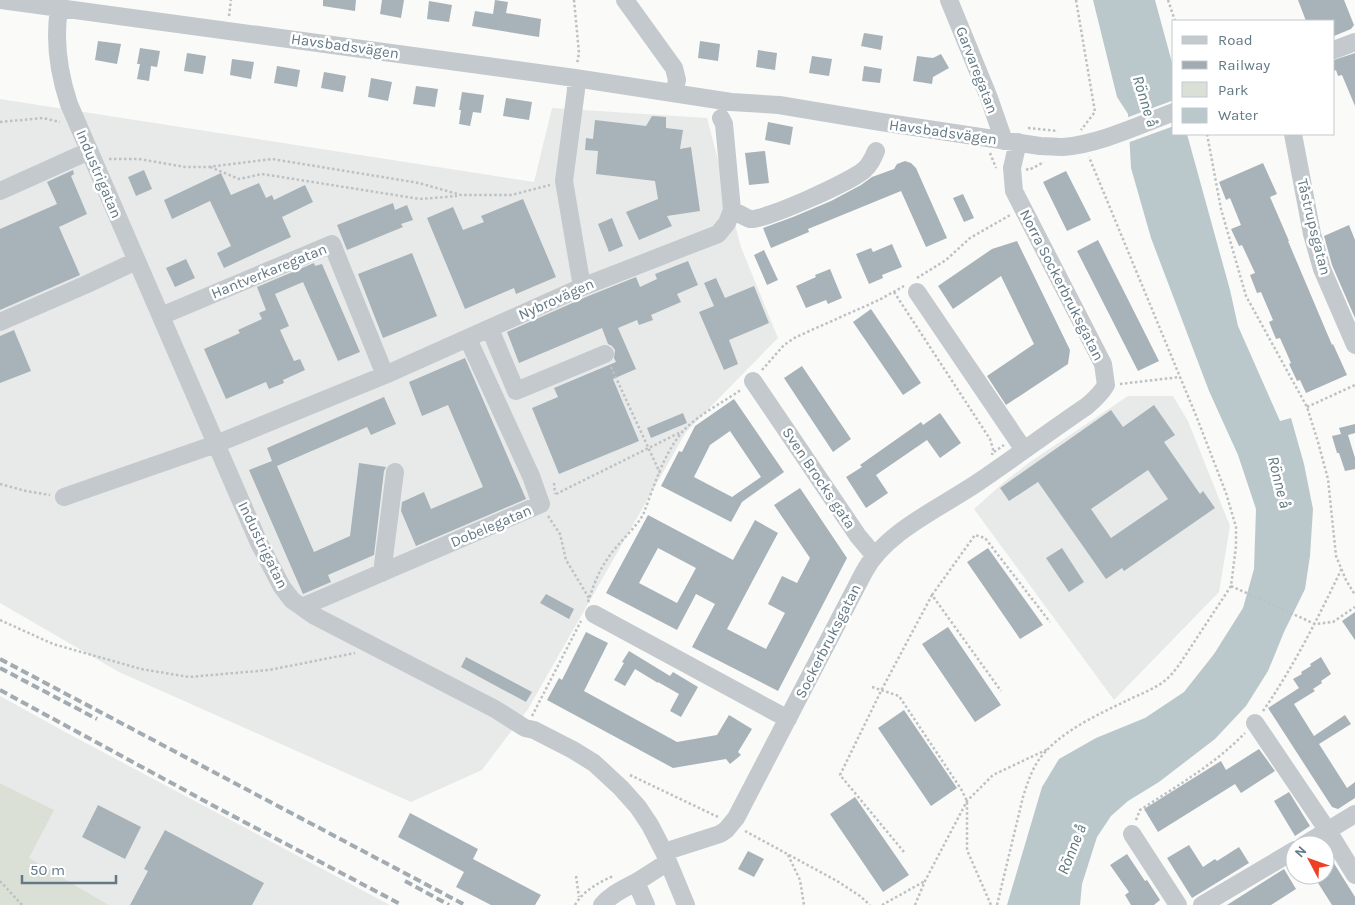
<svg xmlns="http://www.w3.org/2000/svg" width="1355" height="905" font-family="Karla,sans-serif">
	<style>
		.built { fill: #e8eae9 }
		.green { fill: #dbe0d7 }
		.water { fill: #bac8cc }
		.pier { fill: #fafaf8 }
		.building { fill: #a7b3b8; fill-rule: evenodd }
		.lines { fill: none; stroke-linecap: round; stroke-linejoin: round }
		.path { stroke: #bdc1c4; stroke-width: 2.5; stroke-dasharray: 2.5 2.5; stroke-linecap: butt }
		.minor { stroke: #c3c9cc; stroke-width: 18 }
		.rail { stroke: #a2abb1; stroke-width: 4; stroke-dasharray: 8 4; stroke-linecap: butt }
		.labels { text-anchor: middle; stroke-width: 5; stroke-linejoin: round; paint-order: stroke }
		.street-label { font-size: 15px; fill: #637985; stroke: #fff }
		.water-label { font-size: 16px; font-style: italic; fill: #5e787e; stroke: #fff }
	</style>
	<rect width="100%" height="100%" fill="#fafaf8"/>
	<path class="built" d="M0,99L534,182L552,108L707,118L741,247L778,338L686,432L528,709L482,770L411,802L119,672L0,603Z
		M1128,396H1173L1188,421L1230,526L1219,592L1114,700L974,509L1003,483L1030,462Z
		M0,696L69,734L390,905H109L28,858L53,810L0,783Z"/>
	<path class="green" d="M0,783L54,810L29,858L109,905H0Z"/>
	<path class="water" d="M1093,0H1155L1174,70V134H1187L1230,290L1238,326L1280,421L1291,418L1304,464L1313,509L1310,556L1305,589L1284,632L1268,671L1246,706L1215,739L1159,782L1128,801L1111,816L1097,837L1082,884L1080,905H1007L1042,787L1059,759L1096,738L1145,718L1184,692L1214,654L1243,608L1254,569L1256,509L1238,455L1209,391L1151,238L1131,168L1128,114L1117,97Z"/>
	<path class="pier" d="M1174,100V126L1127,143L1126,118Z"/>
	<path class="building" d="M323,0H356L355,11L323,6Z
		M382,0H404L401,18L380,14Z
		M495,0L508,2L506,13L541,19L539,37L472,26L475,11L493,14Z
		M1298,0H1344L1354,25L1351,29L1334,36V21H1306Z
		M429,1L452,5L449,22L427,19Z
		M864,33L883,36L881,50L861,46Z
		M98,41L121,44L117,64L95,60Z
		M700,41L720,44L718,61L698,58Z
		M140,48L160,51L157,67L151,66L149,81L137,79L140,64H137Z
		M758,50L777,53L775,70L756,67Z
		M187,53L206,56L203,74L184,71Z
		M1355,53V106L1342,75L1338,76L1336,70L1334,71V60Z
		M941,54L949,68L933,77L932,84L913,81L917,56L933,58Z
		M812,56L832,59L829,76L809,73Z
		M232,59L254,62L251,79L230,75Z
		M277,66L300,70L297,87L274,83Z
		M864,66L882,69L880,83L862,81Z
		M324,72L346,76L343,92L321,88Z
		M371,78L392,82L388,101L368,97Z
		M416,86L438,89L435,107L413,104Z
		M462,92L484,95L481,113L473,112L470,126L459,124L461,110H459Z
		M506,98L532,102L529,120L503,116Z
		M652,116L666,117V128L683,130L680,149L691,147L700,211L667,216L672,226L639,240L626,212L658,199L655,181L596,174L598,151L585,150L586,138L593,139L595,120L646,126Z
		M768,122L793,127L790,145L765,140Z
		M765,151L769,183L749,185L745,153Z
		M905,161L911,163L916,168L947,238L926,247L901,191L808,229L809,232L771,248L763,228L793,217L831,201L861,185L872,177L894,169L897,164Z
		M1263,163L1277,194L1270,197L1289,241H1288L1332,345L1333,344L1347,375L1306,393L1300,380L1297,381L1289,364L1291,363L1280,338L1276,339L1269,322L1273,320L1261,292L1257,293L1250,275L1255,273L1242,245L1239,246L1231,229L1241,225L1230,198L1226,200L1219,182Z
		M73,170L74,174L71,176L87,214L59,227L80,275L0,310V229L57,204L47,182Z
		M144,170L152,189L136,196L128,177Z
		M1066,171L1091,220L1067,231L1043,182Z
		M221,173L231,195L259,183L266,198L272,195L274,200L305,185L313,202L282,217L291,237L224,268L217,253L231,246L210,201L172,219L164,200Z
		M963,194L974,218L964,222L953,198Z
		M523,199L556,277L516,294L514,288L465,309L427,218L453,207L463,230L484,222L481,216Z
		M393,203L395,210L407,205L413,220L401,224L403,227L347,250L337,225Z
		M612,218L623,246L609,252L598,224Z
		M1349,225L1355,240V318L1332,265L1324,236Z
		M1098,240L1159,361L1138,371L1077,251Z
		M1017,241L1070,350L1068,364L1006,405L987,376L1034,344L1001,276L953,309L938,286L992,249Z
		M892,244L902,267L882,275L883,278L869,284L856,254L871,248L873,252Z
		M764,250L778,280L767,285L754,255Z
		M412,253L437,316L383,338L358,274Z
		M186,259L195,278L175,287L166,268Z
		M688,261L698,285L677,294L681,302L651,315L653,320L639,325L637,320L618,328L636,369L613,379L639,441L559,474L532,408L558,397L554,388L616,362L614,358L615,350L612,346L608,344L602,328L519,363L507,332L586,297L636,277L640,287L657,279L655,274Z
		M314,263L315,266L322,264L360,352L338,361L303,282L275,294L289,326L280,330L294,361L300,359L305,370L283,380L284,383L269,389L266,382L226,399L204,349L240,333L238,330L262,319L259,313L266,310L257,287Z
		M830,269L842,298L828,304L826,300L806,308L796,286L816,277L815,275Z
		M716,278L725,298L754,286L769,323L729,340L738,364L724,370L699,312L714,306L704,283Z
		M871,309L921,383L903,395L853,322Z
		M14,330L31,371L0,383V336Z
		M465,358L526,499L416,546L401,511L402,502L424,492L431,509L483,487L448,405L422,416L409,382Z
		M802,366L851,439L833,452L784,378Z
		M384,397L396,424L371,435L367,427L277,466L314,552L350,536L359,463L386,467L384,471L374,555L328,575L331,582L303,594L249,470L272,461L267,448Z
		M734,399L784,472L742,502L731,522L661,486L679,451L682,452L695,426ZM730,431L761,477L732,497L694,477L710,445Z
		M1154,405L1175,435L1164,442L1200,494L1203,491L1215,508L1124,571L1122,568L1106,579L1038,482L1009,501L1000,488L1111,410L1123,427ZM1148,470L1168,499L1111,538L1091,509Z
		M683,413L687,423L651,438L647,428Z
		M940,413L961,443L940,458L927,440L876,475L888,493L866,508L846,477L862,467L860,465L921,422L923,425Z
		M1355,424V433L1348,435L1355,458V469L1345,471L1339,453H1337L1332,436L1341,434L1339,428Z
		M800,488L847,558L778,691L692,647L715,604L696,594L677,630L606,593L648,515L733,560L755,520L778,533L727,629L766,649L785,613L768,604L782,576L797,583L810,558L774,505ZM658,548L696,568L677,603L639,583Z
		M988,548L1043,625L1020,639L967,562Z
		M1062,548L1084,582L1069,592L1046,558Z
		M546,594L574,609L569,619L540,603Z
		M1355,612V640L1342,621Z
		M948,627L1001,705L975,722L922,644Z
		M586,632L608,643L584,691L677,742L717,735L729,715L752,729L738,752L741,755L730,764L726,759L673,768L547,700L559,678L562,680Z
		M629,651L670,676L673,672L698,687L681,717L670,711L679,694L658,682V683L635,669L625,686L614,680L624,663L622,662Z
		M466,657L532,692L526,702L461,667Z
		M1321,657L1331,674L1321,681L1322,683L1313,689L1315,691L1294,704L1314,736L1345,715L1351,724L1319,744L1347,788L1355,782V798L1338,809L1332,807L1268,708L1299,688L1293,679L1302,674L1301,672L1311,666L1310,664Z
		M904,710L957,788L931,806L878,728Z
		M1259,749L1275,771L1241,793L1235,784L1158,832L1144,809L1221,761L1226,770Z
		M1289,792L1310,826L1295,836L1274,801Z
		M855,797L909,875L883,892L830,814Z
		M98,805L141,827L125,859L82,837Z
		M410,813L478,849L473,859L541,895L535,905H491L456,887L464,872L398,837Z
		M165,830L264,883L252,905H130L148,871L144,869Z
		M1189,845L1203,867L1215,859L1217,861L1239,847L1249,863L1192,898L1167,858Z
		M1325,849L1355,897V905H1332L1313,875H1325Z
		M748,851L764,859L754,877L738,869Z
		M1127,854L1145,881L1147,880L1160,900L1154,905H1131L1125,895L1129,892L1110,865Z
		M1284,869L1296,889L1271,905H1227Z"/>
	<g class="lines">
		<path class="path" d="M574,0L579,53L577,64
			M1076,0L1095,112L1081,130
			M1168,0L1175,21
			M229,16L231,0
			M0,122L43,118L60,122
			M1028,128L1058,131
			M1207,134L1221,209L1246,296L1307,407L1318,442L1328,479L1336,556L1346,580L1355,595
			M990,153L996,168
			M109,159H139L185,167H208L272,159L419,183L461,195H511L550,185
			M210,167L239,179L262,174L420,199L457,196
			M1026,169L1029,170L1044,162
			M917,278L946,260L970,238L1012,214
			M894,292L990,439L993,449L992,455
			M611,367L660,473
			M762,370L784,345L796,337L879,300L904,286
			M1120,384L1180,377
			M1307,407L1355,385
			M994,452L1004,445
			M554,483L555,494
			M0,484L26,491L50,495
			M556,494L683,431
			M548,516L560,534L566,560L589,598
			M1231,586L1315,624L1333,622L1355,607
			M932,595L975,535L985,538L1050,622
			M588,602C593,587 598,572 608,558C618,543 633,531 643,515C654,487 664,451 685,429C701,413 724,402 742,389
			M0,620L53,644L141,669L189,677L269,670L355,653
			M872,687L899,696L961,789L967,801V850L991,905
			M1263,711C1294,666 1318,618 1342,568
			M532,716L581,621
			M630,775L718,817
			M1136,820L1140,810C1177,786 1215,764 1245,733
			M745,831L837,881L860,896L870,905
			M904,852L840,775L882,689L932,595L1001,691
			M788,855L800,880L804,905
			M576,876L579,897
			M0,881L22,905
			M575,905C583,891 598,883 613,876
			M882,905L925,881
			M915,905L925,881L967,801L993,775L1048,749
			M997,905L1023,797C1027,784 1031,772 1038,761C1057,733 1097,715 1126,701C1140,694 1158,688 1169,677C1173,673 1176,669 1179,665L1231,586L1236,546V527L1226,493L1197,418L1089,157"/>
		<path class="minor" d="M0,0L575,78L731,102L779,105L881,122L1040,146C1048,146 1056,147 1063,147C1100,144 1139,125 1174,112
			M625,0L674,68L677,80L674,93
			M949,0L989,98L1004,141
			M59,9C54,41 59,74 69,104L259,543L282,587L292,600L313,615L495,709L525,728L534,730L573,750L594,763L621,788L638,807L650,825L664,852L686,905
			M1334,50L1355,42
			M575,78L576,90L564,181L582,287
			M1293,134L1312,234L1322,269L1355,345
			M0,191L89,151
			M732,210C738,213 744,217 750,219C764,221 852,181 864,170C870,165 873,158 876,151
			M917,292L1024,450
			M161,316L332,244L385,375
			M0,322L85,285L136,261
			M490,329L516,391L605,354
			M753,381L858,536L874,555
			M64,497L216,444L385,375L582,287L718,234L727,223L732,210L726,145L724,124L721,118
			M382,573L395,472
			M302,607L541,504L531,476L468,339
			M594,614L788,719
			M1255,723L1328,831L1355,875
			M1132,834L1178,905
			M1304,845L1355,814
			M664,852L720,834L726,830L736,818L864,572C885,532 940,508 977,483C1014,458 1050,431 1087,406C1094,400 1101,394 1106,385L1103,364L1014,191L1012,168L1018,142
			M636,882L646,905
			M602,905C612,893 626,888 638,881C648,875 658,868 668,862
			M1202,905L1295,850"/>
		<path class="rail" d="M0,659L465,905
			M0,668L97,719
			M0,690L212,805L402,905
			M405,881L449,905"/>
	</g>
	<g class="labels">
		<g class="street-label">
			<text transform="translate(345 46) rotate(8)" y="5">Havsbadsvägen</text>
			<text transform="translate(977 70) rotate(69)" y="5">Garvaregatan</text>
			<text transform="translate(943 132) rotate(8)" y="5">Havsbadsvägen</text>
			<text transform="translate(99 174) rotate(67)" y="5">Industrigatan</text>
			<text transform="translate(1314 227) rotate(76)" y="5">Tåstrupsgatan</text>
			<text transform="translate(269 271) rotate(-22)" y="5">Hantverkaregatan</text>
			<text transform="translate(1062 285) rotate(63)" y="5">Norra Sockerbruksgatan</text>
			<text transform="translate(556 299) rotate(-24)" y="5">Nybrovägen</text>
			<text transform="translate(819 478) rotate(56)" y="5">Sven Brocks gata</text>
			<text transform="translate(491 526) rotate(-23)" y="5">Dobelegatan</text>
			<text transform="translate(263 545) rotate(64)" y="5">Industrigatan</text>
			<text transform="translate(828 641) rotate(-63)" y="5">Sockerbruksgatan</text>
		</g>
		<g class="water-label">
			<text transform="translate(1146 101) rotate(73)" y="6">Rönne å</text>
			<text transform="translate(1280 482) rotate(76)" y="6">Rönne å</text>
			<text transform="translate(1071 849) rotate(-68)" y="6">Rönne å</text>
		</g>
	</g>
	<rect x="1172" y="20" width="162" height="115" fill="#ffffff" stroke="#c1c9ce"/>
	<rect x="1182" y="36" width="25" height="8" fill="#c3c9cc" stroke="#c1c9ce"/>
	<text x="1218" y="45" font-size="15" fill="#637985">Road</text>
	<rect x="1182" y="61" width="25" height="8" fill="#a2abb1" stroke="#c1c9ce"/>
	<text x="1218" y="70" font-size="15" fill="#637985">Railway</text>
	<rect x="1182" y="82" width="25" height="15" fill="#dbe0d7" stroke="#c1c9ce"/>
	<text x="1218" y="95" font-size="15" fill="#637985">Park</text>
	<rect x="1182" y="108" width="25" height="15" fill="#bac8cc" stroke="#c1c9ce"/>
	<text x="1218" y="120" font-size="15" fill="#637985">Water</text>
	<g transform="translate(1310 860) rotate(311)"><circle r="24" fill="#ffffff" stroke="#c1c9ce"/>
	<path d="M0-4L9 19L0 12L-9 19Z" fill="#ee4124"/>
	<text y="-8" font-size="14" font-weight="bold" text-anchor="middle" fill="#637985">N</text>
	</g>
	<path d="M22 875v8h94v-8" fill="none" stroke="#637985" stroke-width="2.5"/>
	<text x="30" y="875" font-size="15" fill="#637985" stroke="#ffffff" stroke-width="4" paint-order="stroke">50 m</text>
</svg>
